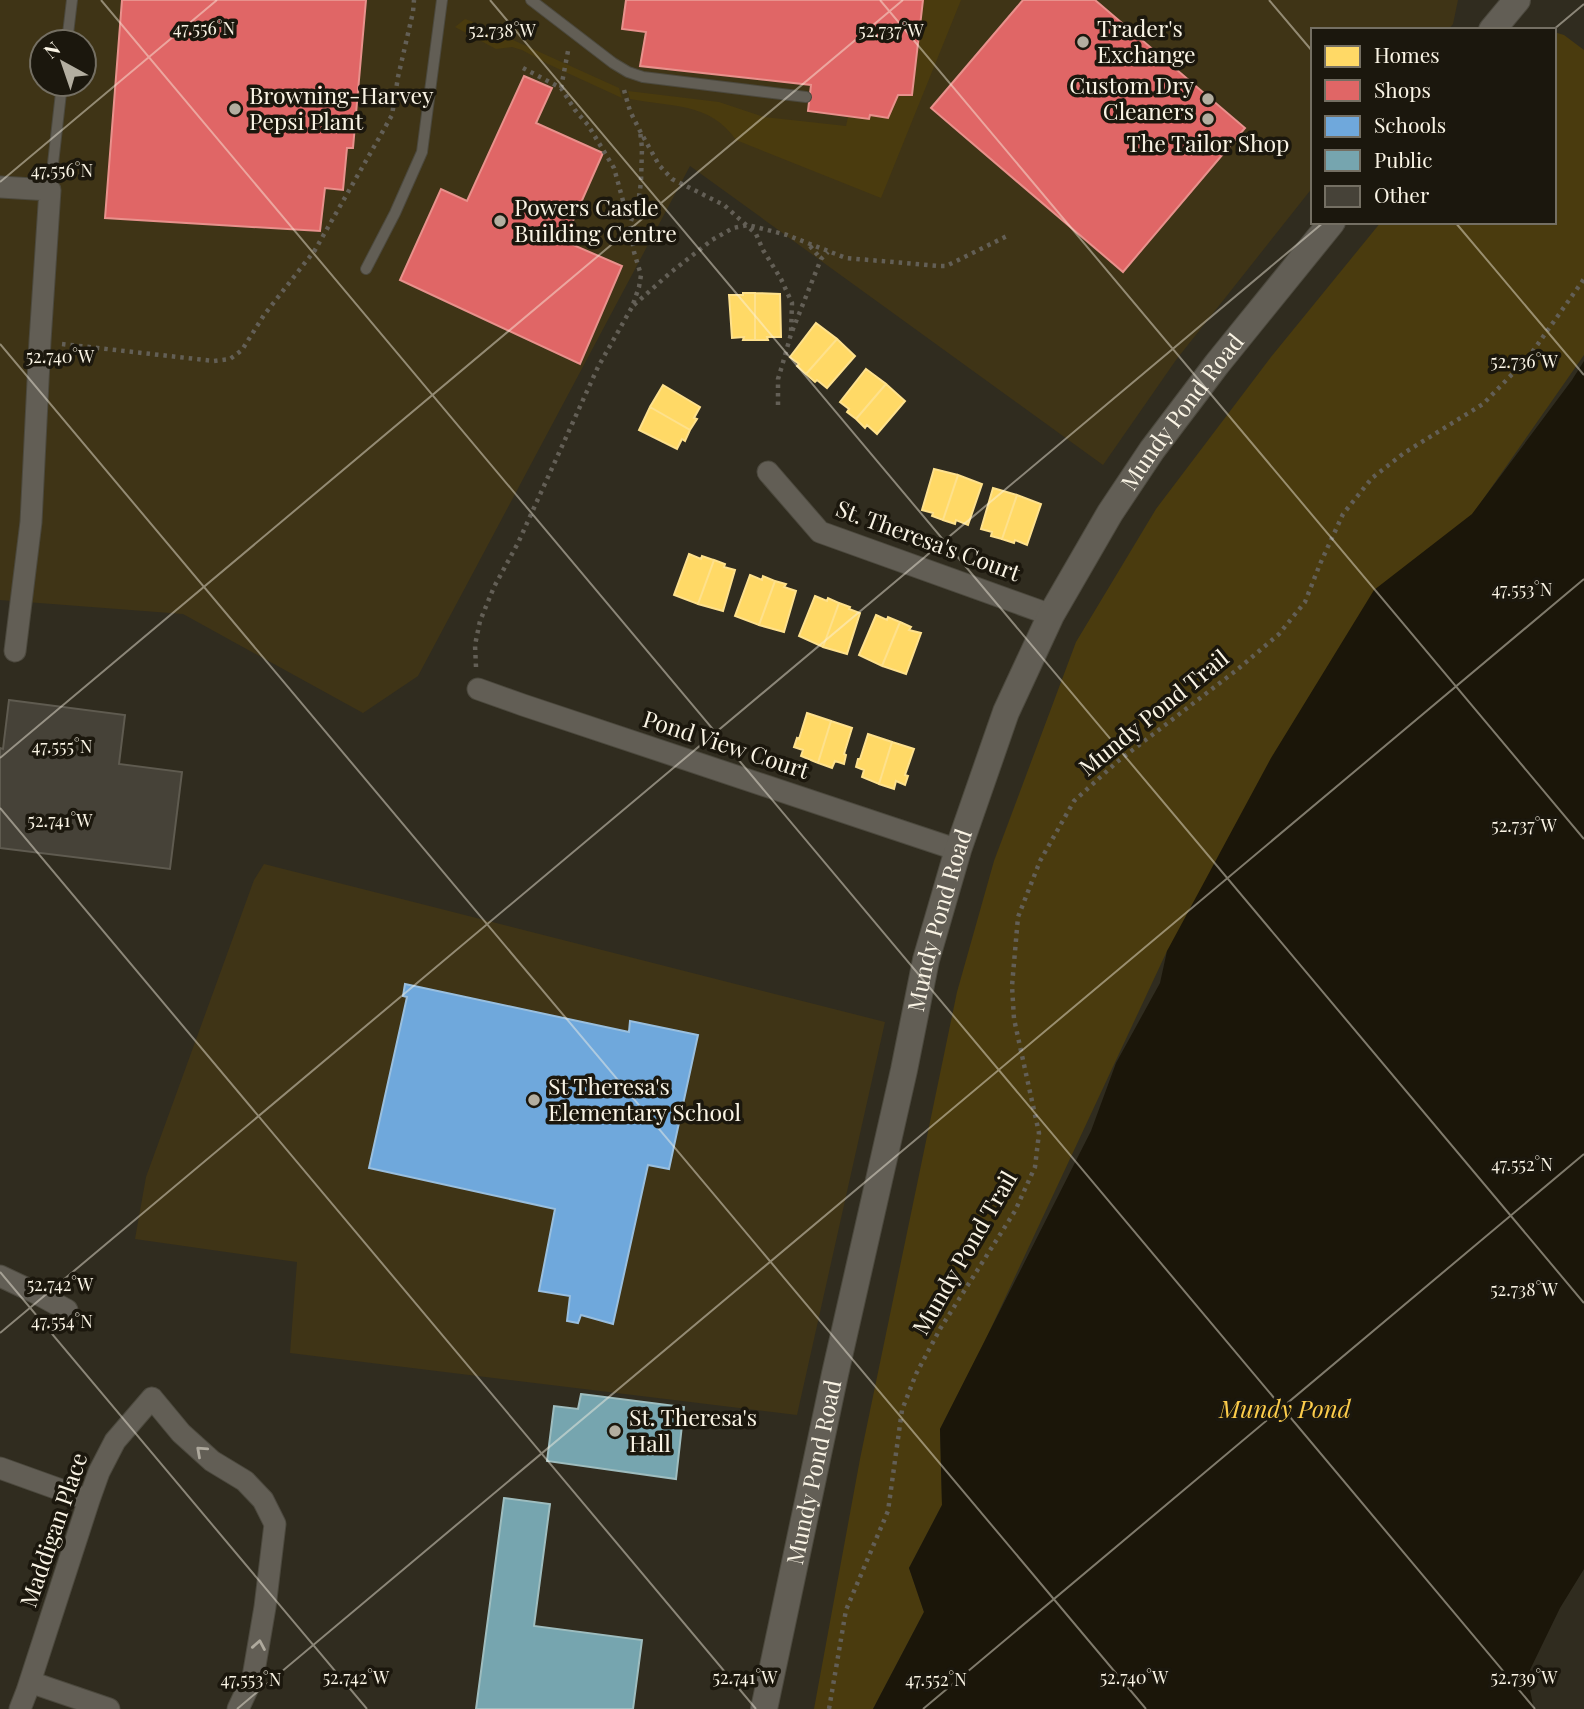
<svg xmlns="http://www.w3.org/2000/svg" width="1584" height="1709" font-family="'Playfair Display',serif">
	<style>
		.built { fill: #3f3416; fill-rule: evenodd }
		.green { fill: #4a3b0e }
		.water { fill: #1b1609 }
		.homes { fill: #ffd966; stroke: #fee18c; stroke-width: 2 }
		.shops { fill: #e06666; stroke: #e8918c; stroke-width: 2 }
		.schools { fill: #6fa8dc; stroke: #99bfdf; stroke-width: 2 }
		.public { fill: #76a5af; stroke: #9ebdbf; stroke-width: 2 }
		.building { fill: #464238; stroke: #5f5b50; stroke-width: 2 }
		.lines { fill: none; stroke-linecap: round; stroke-linejoin: round }
		.service-casing { stroke: #4c493e; stroke-width: 12 }
		.minor-casing { stroke: #4c493e; stroke-width: 23 }
		.tertiary-casing { stroke: #4c493e; stroke-width: 28 }
		.path { stroke: #635f56; stroke-width: 4.5; stroke-dasharray: 3.5 5; stroke-linecap: butt }
		.service { stroke: #625e55; stroke-width: 10 }
		.minor { stroke: #625e55; stroke-width: 21 }
		.tertiary { stroke: #625e55; stroke-width: 26 }
		.oneway { stroke: #aea99d }
		.ticks { fill: none; stroke: #faf4e5; stroke-width: 2; stroke-opacity: 0.45 }
		.poi-dot { fill: #b3aea0; stroke: #1b170d; stroke-width: 2.5 }
		.labels { text-anchor: middle; stroke-width: 7; stroke-linejoin: round; paint-order: stroke }
		.poi-label { font-size: 23px; fill: #faf4e5; stroke: #1b170d; text-anchor: start }
		.street-label { font-size: 23px; fill: #faf4e5; stroke: #1b170d }
		.water-label { font-size: 24px; font-style: italic; fill: #fdcd4b; stroke: #1b170d }
		.ticks-label { font-size: 18px; text-anchor: middle; fill: #faf4e5; stroke: #1b170d; stroke-width: 7; stroke-linejoin: round; paint-order: stroke }
	</style>
	<rect width="100%" height="100%" fill="#302c1f"/>
	<path class="built" d="M0,0H1458L1453,24L1448,30H1313V187L1176,360L1103,465L690,166L418,676L363,713L183,614L0,600ZM42,42H84V84H42Z
		M264,864L885,1022L797,1415L290,1353L297,1262L135,1239L146,1177L254,880Z"/>
	<path class="green" d="M923,0H961L881,198L736,140C710,102 671,107 630,99L628,91L719,102L764,117L846,126L848,117L869,119L870,115L888,118L898,95H912Z
		M465,19L471,21L619,88L622,98L548,64L522,50L512,47L496,49L455,27Z
		M1554,32L1564,35L1584,50V355L1167,951L984,1343L940,1429L942,1505L909,1568L924,1612L873,1709H814L860,1459L957,992L994,861L1076,642L1156,509L1271,357L1381,222H1554Z"/>
	<path class="water" d="M1584,361V1569L1560,1608L1527,1676L1534,1709H873L924,1612L909,1568L942,1505L940,1429L1091,1131L1116,1063L1160,983L1167,951L1271,758L1374,590L1472,514L1572,380Z"/>
	<path class="homes" d="M743,293H755V340H743L744,337L732,338L729,295H743Z
		M755,293L780,294L781,337H767L768,340H755Z
		M816,323L837,339L806,374L797,366L799,364L790,357Z
		M837,339L855,356L827,388L817,380L815,382L806,374Z
		M866,369L886,384L856,419L847,412L849,409L840,402Z
		M886,384L905,401L877,434L867,425L865,428L856,419Z
		M663,385L700,407L694,418L697,419L690,430L650,407Z
		M650,407L690,430L685,441L682,439L677,449L639,430Z
		M934,469L958,475L943,520L932,516L933,513L922,510Z
		M958,475L982,484L968,525L956,520L955,524L943,520Z
		M993,488L1017,495L1002,539L991,536L992,532L981,529Z
		M1017,495L1041,504L1027,545L1015,540L1014,543L1002,539Z
		M689,554L701,559L702,556L714,560L698,604L674,595Z
		M714,560L725,564L724,567L735,570L723,611L698,604Z
		M750,575L762,580L763,576L775,581L759,625L735,616Z
		M775,581L786,584L784,587L796,591L784,632L759,625Z
		M815,596L827,601L828,598L839,603L823,647L799,636Z
		M839,603L850,607L849,609L860,613L847,654L823,647Z
		M876,615L887,620L888,617L900,622L882,666L859,655Z
		M900,622L911,627L909,630L921,633L906,674L882,666Z
		M807,713L831,721L818,763L801,756L803,750L794,747L797,738L799,739Z
		M831,721L852,728L844,754L846,755L844,764L835,761L832,768L818,763Z
		M868,734L892,742L879,784L862,777L864,770L856,767L858,759H860Z
		M892,742L914,749L905,775L908,776L905,785L896,781L894,789L879,784Z"/>
	<path class="shops" d="M122,0H366L353,148H347L343,190L325,188L320,231L105,218Z
		M626,0H923L912,95H898L888,118L870,115L869,119L808,111L811,85L640,66L646,32L622,29Z
		M1023,0H1095L1245,128L1123,272L931,108Z
		M524,76L552,88L536,123L603,153L564,241L622,266L580,364L400,280L441,189L467,201Z"/>
	<path class="schools" d="M405,984L629,1032L630,1021L698,1035L669,1169L648,1165L613,1324L581,1315L578,1323L567,1321L570,1296L539,1291L555,1209L369,1168L407,997L403,996Z"/>
	<path class="public" d="M581,1394L684,1407L676,1479L547,1461L554,1406L578,1409Z
		M504,1498L550,1504L534,1626L642,1640L633,1709H476Z"/>
	<path class="building" d="M9,700L125,715L119,764L182,772L170,869L0,848V748L3,749Z"/>
	<g class="lines">
		<defs>
			<path id="service" d="M531,0L613,63L628,72L643,77L806,97
				M67,42L72,0
				M50,190L62,84
				M366,269L395,213L422,152L442,0"/>
			<path id="minor" d="M0,187L50,190L40,341L31,522L15,651
				M768,472L820,532L1051,615
				M478,689L523,705L958,850
				M0,1276L34,1292L67,1310
				M0,1468L89,1500
				M30,1682L109,1709
				M20,1709L27,1691L89,1500L99,1472L115,1441L152,1398L181,1433L212,1461L245,1481L263,1500L275,1524L265,1607L253,1677L238,1709"/>
			<g id="tertiary">
				<path d="M1492,30L1517,0"/>
				<path id="s1" d="M764,1709L835,1374L904,1070L926,960L958,850L1006,712L1051,615L1110,513L1152,450L1217,364L1332,222"/>
			</g>
		</defs>
		<use href="#service" class="service-casing"/>
		<use href="#minor" class="minor-casing"/>
		<use href="#tertiary" class="tertiary-casing"/>
		<path class="path" d="M523,68L561,88L575,110L588,125L614,168L625,208L631,216
			M561,88L568,51
			M624,90L630,111L640,131L659,165L672,179L724,205L756,234L763,250L781,279L792,303L791,334
			M810,246L821,259
			M634,305L670,273L712,240L733,228L748,225L787,235L846,258L939,266H946L1009,235
			M62,344L214,361L230,359L242,350L264,315L315,250L379,138L392,115L398,77L413,12L414,0
			M778,405V379L782,366L791,334L821,259L828,252
			M476,667L475,645L480,621L494,587L518,543L598,367L632,307L639,287L641,275L634,252L630,224L639,197L641,182L642,148L640,131
			M829,1709L846,1610L888,1511L902,1410L916,1374L940,1329L1015,1211L1035,1167L1039,1133L1014,1019L1012,986L1018,917L1040,861L1074,801L1117,762L1238,669L1279,634L1305,602L1320,564L1343,514L1372,478L1404,453L1483,404L1528,358L1584,279"/>
		<use href="#service" class="service"/>
		<use href="#minor" class="minor"/>
		<use href="#tertiary" class="tertiary"/>
	</g>
	<defs><path id="oneway-chevron" d="M-2-3.5L2.5 0L-2 3.5" fill="none" stroke-width="1.6" stroke-linecap="round" stroke-linejoin="round" transform="scale(1.75)"/></defs>
	<g class="oneway">
		<use href="#oneway-chevron" transform="translate(201 1451) rotate(-138)"/>
		<use href="#oneway-chevron" transform="translate(259 1645) rotate(-80)"/>
	</g>
	<path class="ticks" d="M101,0L1535,1709M490,0L1584,1303M880,0L1584,839M1269,0L1313,52M1553,30L1584,4M0,182L217,0M1455,222L1584,375M0,344L1146,1709M0,758L903,0M0,808L756,1709M0,1272L367,1709M0,1333L1324,222M237,1709L1584,579M923,1709L1584,1154"/>
	<g class="poi-dot">
		<circle cx="1083" cy="42" r="7"/>
		<circle cx="1208" cy="99" r="7"/>
		<circle cx="235" cy="109" r="7"/>
		<circle cx="1208" cy="119" r="7"/>
		<circle cx="500" cy="221" r="7"/>
		<circle cx="534" cy="1100" r="7"/>
		<circle cx="615" cy="1431" r="7"/>
	</g>
	<g class="labels">
		<g class="poi-label">
			<text x="1097" y="37">Trader's<tspan x="1097" dy="26">Exchange</tspan></text>
			<text x="1194" y="94" text-anchor="end">Custom Dry<tspan x="1194" dy="26">Cleaners</tspan></text>
			<text x="249" y="104">Browning-Harvey<tspan x="249" dy="26">Pepsi Plant</tspan></text>
			<text x="1208" y="152" text-anchor="middle">The Tailor Shop</text>
			<text x="514" y="216">Powers Castle<tspan x="514" dy="26">Building Centre</tspan></text>
			<text x="548" y="1095">St Theresa's<tspan x="548" dy="26">Elementary School</tspan></text>
			<text x="629" y="1426">St. Theresa's<tspan x="629" dy="26">Hall</tspan></text>
		</g>
		<g class="street-label">
			<text dy="8" stroke="none"><textPath href="#s1" startOffset="1376">Mundy Pond Road</textPath></text>
			<text transform="translate(928 541) rotate(20)" y="8">St. Theresa's Court</text>
			<text transform="translate(1154 713) rotate(-39)" y="8">Mundy Pond Trail</text>
			<text transform="translate(726 745) rotate(18)" y="8">Pond View Court</text>
			<text dy="8" stroke="none"><textPath href="#s1" startOffset="808">Mundy Pond Road</textPath></text>
			<text transform="translate(965 1253) rotate(-60)" y="8">Mundy Pond Trail</text>
			<text dy="8" stroke="none"><textPath href="#s1" startOffset="242">Mundy Pond Road</textPath></text>
			<text transform="translate(54 1530) rotate(-71)" y="8">Maddigan Place</text>
		</g>
		<g class="water-label">
			<text x="1285" y="1418">Mundy Pond</text>
		</g>
	</g>
	<g class="ticks-label">
		<text x="204" y="35">47.556°N</text>
		<text x="502" y="37">52.738°W</text>
		<text x="891" y="37">52.737°W</text>
		<text x="62" y="177">47.556°N</text>
		<text x="60" y="363">52.740°W</text>
		<text x="1524" y="368">52.736°W</text>
		<text x="1522" y="596">47.553°N</text>
		<text x="62" y="753">47.555°N</text>
		<text x="60" y="827">52.741°W</text>
		<text x="1524" y="832">52.737°W</text>
		<text x="1522" y="1171">47.552°N</text>
		<text x="60" y="1291">52.742°W</text>
		<text x="1524" y="1296">52.738°W</text>
		<text x="62" y="1328">47.554°N</text>
		<text x="356" y="1684">52.742°W</text>
		<text x="745" y="1684">52.741°W</text>
		<text x="1134" y="1684">52.740°W</text>
		<text x="1524" y="1684">52.739°W</text>
		<text x="251" y="1686">47.553°N</text>
		<text x="936" y="1686">47.552°N</text>
	</g>
	<rect x="1311" y="28" width="245" height="196" fill="#1b170d" stroke="#746f63" stroke-width="2"/>
	<rect x="1325" y="46" width="35" height="21" fill="#ffd966" stroke="#746f63" stroke-width="2"/>
	<text x="1374" y="63" font-size="21" fill="#faf4e5">Homes</text>
	<rect x="1325" y="80" width="35" height="21" fill="#e06666" stroke="#746f63" stroke-width="2"/>
	<text x="1374" y="98" font-size="21" fill="#faf4e5">Shops</text>
	<rect x="1325" y="116" width="35" height="21" fill="#6fa8dc" stroke="#746f63" stroke-width="2"/>
	<text x="1374" y="133" font-size="21" fill="#faf4e5">Schools</text>
	<rect x="1325" y="150" width="35" height="21" fill="#76a5af" stroke="#746f63" stroke-width="2"/>
	<text x="1374" y="168" font-size="21" fill="#faf4e5">Public</text>
	<rect x="1325" y="186" width="35" height="21" fill="#464238" stroke="#746f63" stroke-width="2"/>
	<text x="1374" y="203" font-size="21" fill="#faf4e5">Other</text>
	<g transform="translate(63 63) rotate(320)"><circle r="33" fill="#1b170d" stroke="#746f63" stroke-width="2"/>
	<path d="M0-5L12 26L0 18L-12 26Z" fill="#b3aea0"/>
	<text y="-10" font-size="19" font-weight="bold" text-anchor="middle" fill="#faf4e5">N</text>
	</g>
</svg>
